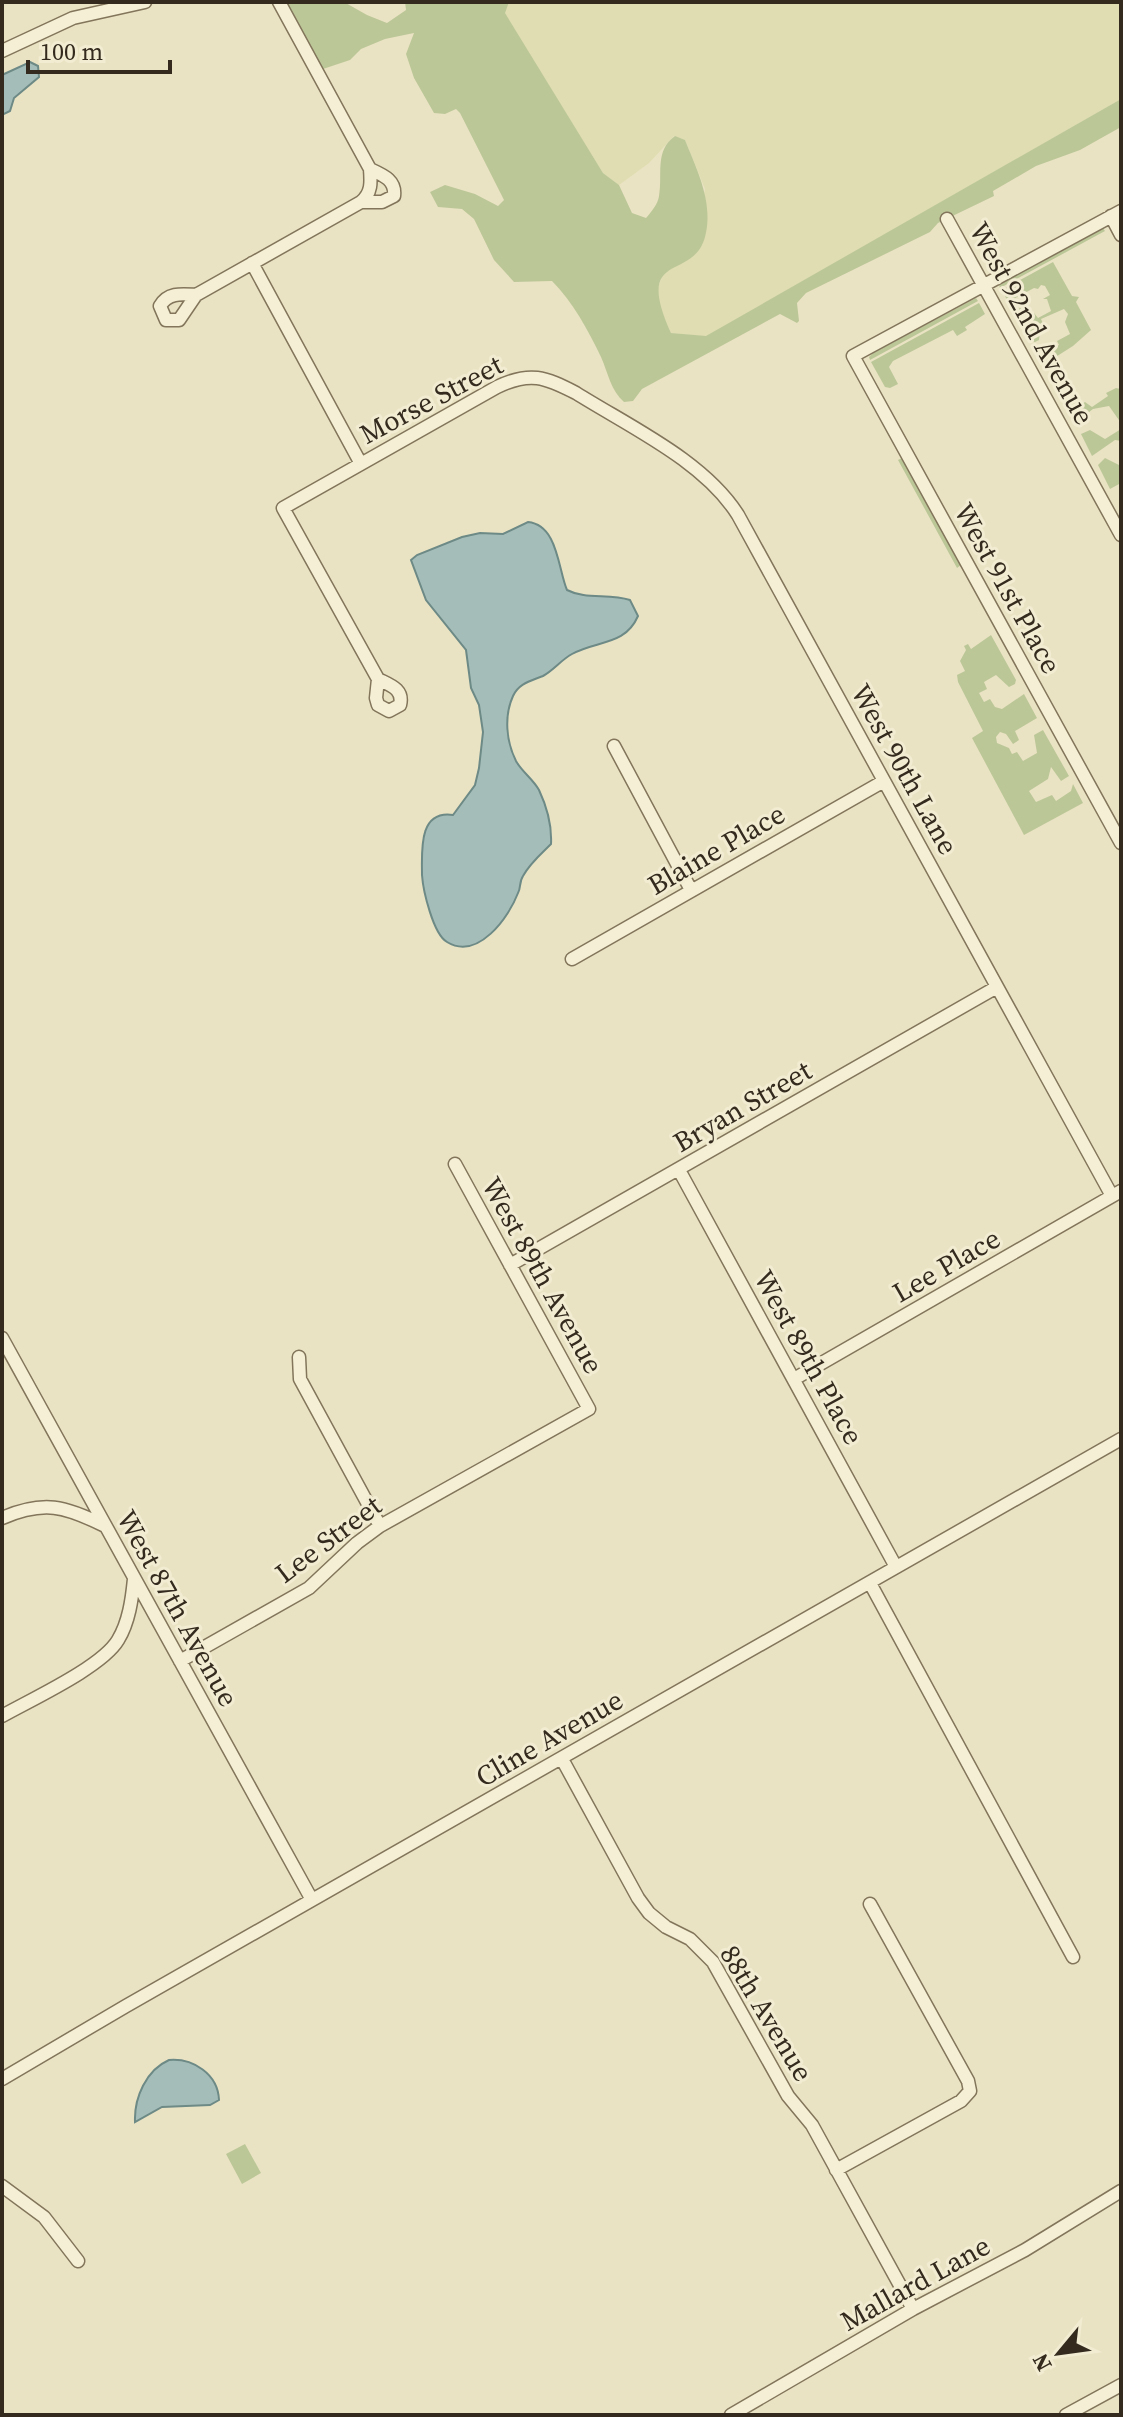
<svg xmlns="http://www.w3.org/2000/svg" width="1123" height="2417" font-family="'Source Serif 4',serif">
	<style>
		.farmland { fill: #dfddb1 }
		.green { fill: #bcc798 }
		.water { fill: #a5bdb9; stroke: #6d8a86; stroke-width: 2 }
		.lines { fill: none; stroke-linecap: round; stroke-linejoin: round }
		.minor-casing { stroke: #82755b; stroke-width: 15 }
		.minor { stroke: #f5f0d5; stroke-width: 12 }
		.labels { text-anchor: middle; stroke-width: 6; stroke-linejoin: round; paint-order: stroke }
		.street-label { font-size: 28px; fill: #342b1e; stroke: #f2ecd2 }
	</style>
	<rect width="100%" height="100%" fill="#eae3c3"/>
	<path class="farmland" d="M509,2H1121V99L706,337L671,333L661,311L657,289L664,273L695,254L705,189L685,140L674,136L649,163L619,185L603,173L504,13Z"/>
	<path class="green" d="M286,2H344L367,15L387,23L406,10L405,2H509L505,13L603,173L619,185L632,213L646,218C651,212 658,204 659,196C663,175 654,151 675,136L685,140C697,170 714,203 705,237C693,282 633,249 671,333L706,336L1121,99V127L1080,150L1036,166L993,191L994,196L938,223L930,232L806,293L797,303L799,321L797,323L780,314L642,389L633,401L624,402C611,391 608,373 601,357C588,330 573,302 552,281L514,282L494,260L474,219L462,209L438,207L430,192L445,185L475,194L498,206L504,200L460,113L456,109L445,114L434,113L414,78L406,54L414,33L385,39L361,49L350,60L323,69Z
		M1103,228L1105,231L1000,288L999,285L1004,281Z
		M1053,262L1072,296L1079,297L1076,302L1091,330L1073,346L1043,365L1035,351L1042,352L1059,345L1057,341L1070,334L1065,322L1068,314L1064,309L1041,319L1044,326L1040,332L1039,340L1035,342L1029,341L1014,312L1020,308L1031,315L1034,313L1038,318L1051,311L1047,299H1043L1050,295L1045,286L1041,285L1038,289L1034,288L1008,302L1002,290Z
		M976,298L978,301L870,360L869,357L873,353Z
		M979,303L985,314L965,327L967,330L957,336L953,330L893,361L889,367L898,384L890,388L885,387L871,362Z
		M1116,388L1121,389V423L1109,406L1093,409L1075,423L1065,406L1069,402L1081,401L1082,404L1085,402L1092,407L1108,396L1106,393Z
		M1121,429V441L1115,440L1092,456L1081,434L1090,430L1105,439Z
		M902,458L961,565L957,568L898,460Z
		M1105,458L1121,466V483L1110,489L1098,465Z
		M991,635L1016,680L1015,684L1009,687L996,675L984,682L987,689L979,693L984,702L990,699L995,707L1002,709L1024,694L1037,718L1015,731L1019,740L1013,744L1006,734L1000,732L996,737L997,743L1009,748L1012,754L1017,752L1023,761L1037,753L1034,735L1043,730L1069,776L1061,781L1051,767L1048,779L1029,791L1036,802L1052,795L1056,801L1071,791L1073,784L1083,803L1024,835L972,738L983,731L958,682L957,675L965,671L960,661L966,650L964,646L968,644L971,649Z
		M245,2144L261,2173L242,2184L226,2154Z"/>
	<path class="water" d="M30,62L38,66L39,77L14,98L10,111L2,115V75Z
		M528,522C558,525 558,569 567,590C586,600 609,593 630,600L638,616C625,646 597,640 572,654C561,660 554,670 543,676C531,681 519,683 513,696C504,716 506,741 516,761C522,772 533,779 539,790C547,807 552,825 551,844C541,854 530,863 523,876C519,882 521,888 518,893C509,917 478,961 447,942C433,934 423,890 422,875C422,851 418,810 453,815L475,785L479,768L483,732L479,705L471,688L466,650L426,600L411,560L417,555L462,537L480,533L503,534Z
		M169,2060C193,2058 218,2074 219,2100L210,2105L162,2107L135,2122C134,2098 146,2070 169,2060Z"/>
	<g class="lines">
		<defs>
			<path id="minor" d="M2,51L73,18L145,2
				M361,202H382L394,196C396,180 383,175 370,169
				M1121,211L853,356L1121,843
				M1111,216L1121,235
				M947,219L1121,535
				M252,263L361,464
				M196,295L179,320H166L160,306C168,292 182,294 196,295L361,202C372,193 371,182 370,169L279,2
				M378,679C390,685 404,689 400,705L389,711L378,705L376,698L378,679L283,508L497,387C530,371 545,377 576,393C630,427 704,461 738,515L1112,1196
				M614,746L691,890
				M572,959L884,781
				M679,1170L896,1567
				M510,1265L997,987
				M2,1338L312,1900
				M299,1357L300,1379L380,1526
				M794,1379L1121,1191
				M2,1518C44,1500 65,1506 105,1526
				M870,1583L1073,1957
				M180,1661L309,1588L357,1543L380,1526L589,1409L455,1164
				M2,1716C32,1699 102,1667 118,1640C129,1622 132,1599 134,1579
				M562,1759L638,1898L649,1913L666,1927L690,1939L713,1962L788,2096L812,2125L913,2309
				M2,2079L126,2006L1121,1439
				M836,2170L961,2101L970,2091L968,2081L870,1904
				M2,2186L44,2217L78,2261
				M731,2415L913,2309L1025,2250L1121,2191
				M1066,2415L1121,2385"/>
		</defs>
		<use href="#minor" class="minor-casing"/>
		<use href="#minor" class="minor"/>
	</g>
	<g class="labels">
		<g class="street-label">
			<text transform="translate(1032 323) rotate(61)" y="10">West 92nd Avenue</text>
			<text transform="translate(431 399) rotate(-28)" y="10">Morse Street</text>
			<text transform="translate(1008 588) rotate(61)" y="10">West 91st Place</text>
			<text transform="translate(905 769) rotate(61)" y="10">West 90th Lane</text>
			<text transform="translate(716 849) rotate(-30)" y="10">Blaine Place</text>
			<text transform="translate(742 1106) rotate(-30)" y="10">Bryan Street</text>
			<text transform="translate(946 1265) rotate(-30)" y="10">Lee Place</text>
			<text transform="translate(543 1275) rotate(61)" y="10">West 89th Avenue</text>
			<text transform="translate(809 1357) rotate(61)" y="10">West 89th Place</text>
			<text transform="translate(328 1539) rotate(-37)" y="10">Lee Street</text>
			<text transform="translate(178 1608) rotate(61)" y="10">West 87th Avenue</text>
			<text transform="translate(549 1738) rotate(-30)" y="10">Cline Avenue</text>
			<text transform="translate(767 2013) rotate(59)" y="10">88th Avenue</text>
			<text transform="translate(915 2283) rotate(-29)" y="10">Mallard Lane</text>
		</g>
	</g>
	<rect width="1123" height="2417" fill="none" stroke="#342b1e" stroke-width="8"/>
	<g transform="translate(1059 2353) rotate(241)" stroke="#f2ecd2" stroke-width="6" paint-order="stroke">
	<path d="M0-6L14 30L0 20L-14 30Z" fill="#342b1e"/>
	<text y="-12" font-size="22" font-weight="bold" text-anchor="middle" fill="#342b1e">N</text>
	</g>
	<path d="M28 60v12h142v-12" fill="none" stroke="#342b1e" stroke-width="4"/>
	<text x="40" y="60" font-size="24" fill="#342b1e" stroke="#f2ecd2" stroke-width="6" paint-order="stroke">100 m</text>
</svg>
